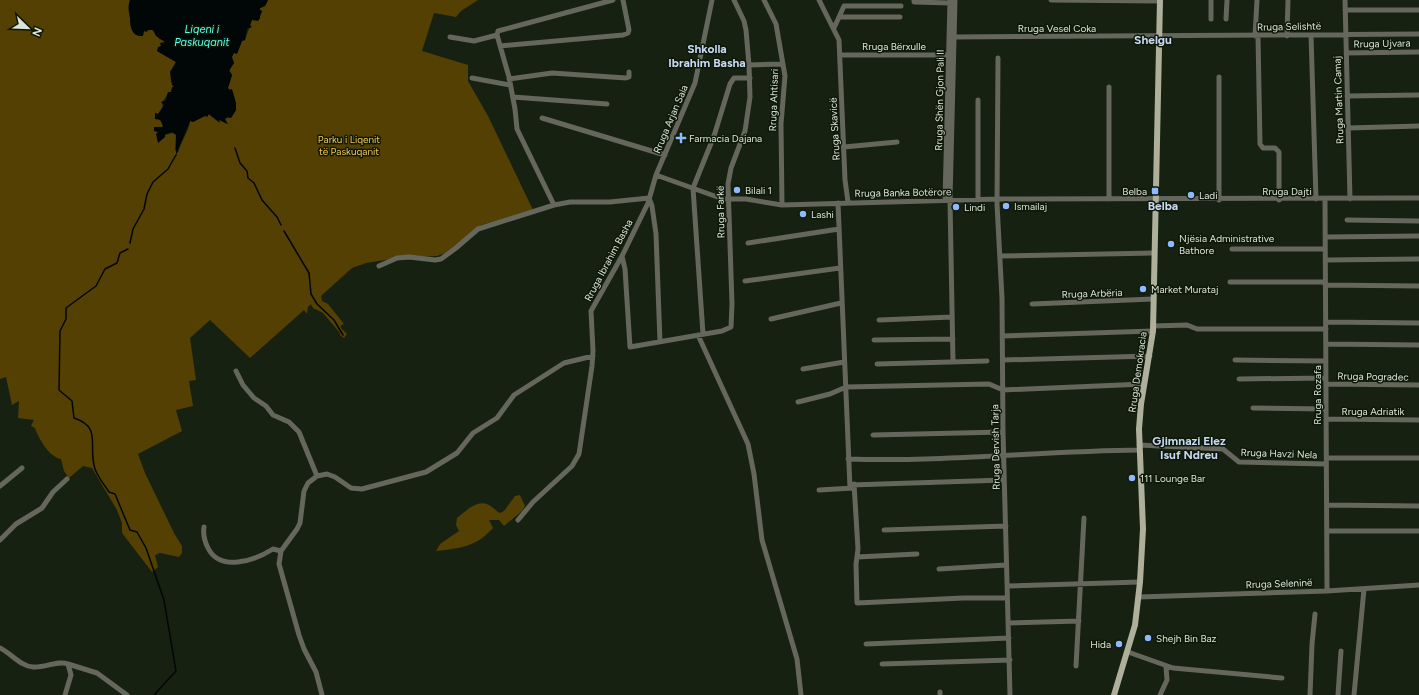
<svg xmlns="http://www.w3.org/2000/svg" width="1419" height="695" font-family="Figtree,sans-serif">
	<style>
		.green { fill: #554004 }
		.water { fill: #000706 }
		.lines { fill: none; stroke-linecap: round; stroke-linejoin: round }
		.stream { stroke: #000706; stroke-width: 1.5 }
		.minor { stroke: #65665c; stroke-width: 5 }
		.major { stroke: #aeb09b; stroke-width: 6 }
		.poi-dot { fill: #8eb9fd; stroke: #0d1808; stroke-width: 1.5 }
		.labels { text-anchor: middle; stroke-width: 3; stroke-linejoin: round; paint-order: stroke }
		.street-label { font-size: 10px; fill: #dce3d8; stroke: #0d1808 }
		.poi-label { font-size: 10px; fill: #dce3d8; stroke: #0d1808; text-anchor: start }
		.park-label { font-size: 10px; fill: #f3c656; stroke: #0d1808 }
		.water-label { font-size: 11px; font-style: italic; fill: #59ffee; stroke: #0d1808 }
		.quarter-label { font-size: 12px; font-weight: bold; fill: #c9d9f3; stroke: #0d1808 }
	</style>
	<rect width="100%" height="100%" fill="#162111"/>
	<path class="green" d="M0,0H130C125,16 133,24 143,35L144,30L146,32L151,29L158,35L159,39L164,40L165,42L160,44L162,46L157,51L176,62C173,70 167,78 174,87L171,92L168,93L162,103L163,108L158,114L155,113L163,125L161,129L157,127L159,140L166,134L174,133L176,134L175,150L178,153C180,143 190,129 190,121L193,122L208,114L219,122L218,119L227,124L225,119L232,116L236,110C236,103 234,91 228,88L232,75L229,69L234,63L231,57L234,52L237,53L242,41L245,40L252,20L260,18V16L262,11L260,10V8L265,6L268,0H478L461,11L456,17L434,13L422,51L468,65V81L488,116L533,210L481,225L469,234L451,251L437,256L397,258L366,263L352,268L321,296L322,301L328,304L344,324L341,325V328L347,334L344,338L340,335V333L323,313L313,308L311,304L308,307L307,314L304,310L250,358L210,320L190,338L196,380L189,381L193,406L176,410L182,431L138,454L145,473L174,533L182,546V553L179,557L160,553L155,555L158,567L152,572L122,533V523L117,510L92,468L83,466L69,478L64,471L61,459C49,457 39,439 35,428L31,426L34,420L18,418L19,401L12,405L6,377L0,379Z
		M520,495L525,506L522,511L504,526L499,520H489L493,528C476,547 461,548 436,551L440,544L459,531L456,525L457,518C466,511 477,499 489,505C493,507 496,511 500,513L504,511L515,496Z"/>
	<path class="water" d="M130,0H268L265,6L260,8V10L262,11L260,16V18L258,21L252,20L250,25L252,27L247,29L245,40L242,41L237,54L234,53L232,57L234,63L229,71L232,75L228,88L229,90L232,89L236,103V110L231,118L227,117L225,119L228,124L219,120L220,123L209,114L207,117L205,116L193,122L190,121L176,155V135L172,132L165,135V137L158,143L156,134L158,132L154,131V127H163L161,120L155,119V113L158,114L164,105L161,102L166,100L168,92H171L172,87H174L172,85L170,72L176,62L157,51L158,47L161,46L160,43L165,42L156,36L153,30H148L145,32L144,30L143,36C132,37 130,27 130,19C130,11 127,8 130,0Z"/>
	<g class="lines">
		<path class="stream" d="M235,148L240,163L247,171L248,178L254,183L262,200L277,217L281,225
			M284,231L309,273L311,294L317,304L334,320L343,335
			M130,243L133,229L144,209L147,194L153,182L168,169L176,155
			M128,249L120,253L117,263L105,269L96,286L66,308V319L60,331L59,390L72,401L74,418C101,427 89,443 94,465C95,474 104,484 109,492L115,494L130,530L137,532L146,548L164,600L176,671L154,695"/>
		<path class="minor" d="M764,0L776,24L785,76L781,124L782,205
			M819,0L839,40L845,180L848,202
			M914,0V2L950,3
			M1051,0L1160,1
			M1211,0V19
			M1345,0L1350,199
			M1345,10H1419
			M840,17H900
			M1226,19L1227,0
			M834,28L844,6H901
			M497,35L509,77L515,109L517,129L554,205
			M497,35L498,31L613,0
			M1311,35L1316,199
			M1255,36L1257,0
			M1258,36L1260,144L1263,148H1275L1279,152V200
			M1287,36L1288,0
			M450,37L474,41L497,35
			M954,37L1419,34
			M500,46L623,35L628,33L629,30L623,0
			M1346,53L1419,52
			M840,55H949
			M998,58L997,204L1002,298L1003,432L1010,695
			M749,65L783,64
			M1219,77V200
			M472,78L510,85
			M509,79L552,73L626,78L629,77V72
			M1347,96L1419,95
			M513,97L607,104
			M542,118L665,155
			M1348,128L1419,126
			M844,147L897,142
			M656,175L723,199H746L782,205L998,199L1419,198
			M1109,199V87
			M1325,199L1327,591
			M945,200L950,0
			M978,200V100
			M838,203L850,488
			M1347,220L1419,221
			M1325,237L1419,236
			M748,243L839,229
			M1232,249H1325
			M622,256L625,269L630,347L722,331L731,327L732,304L728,184L731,168L745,131L750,97L749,65L746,30L744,21L734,0
			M1000,256L1154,253
			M1325,260L1419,259
			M379,266L397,258L409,257L435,260L441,259L456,248L478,229L554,205L570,202H610L649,198L652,206L656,234L660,342
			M745,281L840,268
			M1230,282H1325
			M1325,285L1419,286
			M1032,304L1153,299
			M771,319L841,303
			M879,320L952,317
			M1326,322L1419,323
			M1153,326L1187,325L1197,329H1326
			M703,334L693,188L714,136L730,84L734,78H750
			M698,335L748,444L754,474L762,540L797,659L801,695
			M1002,336L1153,331
			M874,340L953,339
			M1326,344L1419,345
			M1003,360L1150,356
			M1235,360L1326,361
			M953,362L950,200L955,0
			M877,364L987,361
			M803,369L844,362
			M236,371L243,385L254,398L266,406L273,415L289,422L299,432L317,476
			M1239,379L1326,378
			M1326,384L1419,385
			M798,402L830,394L846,387L989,384L1003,390L1144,384
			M1253,408L1326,409
			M1326,419L1419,420
			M873,435L1003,432
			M1139,445L1223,449L1239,462L1326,464
			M1327,458H1419
			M848,459C946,462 1042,451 1139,450
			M854,484L858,549L856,564L857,603L963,598H1007
			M851,485L1004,480
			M0,486L22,468
			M819,490L853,488
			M1327,505L1419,506
			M518,520L533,502L572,466L579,454L592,366L593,351L591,311L622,256L648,203L656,175L695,83L712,0
			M204,527C203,533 205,542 208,548C220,572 254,561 273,549L281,551
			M884,530L1006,526
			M1327,531H1419
			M0,540L16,524L42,508L53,492L67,479
			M857,557L917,554
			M939,569L1006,565
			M1007,586L1140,582
			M1139,597L1327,591L1419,585
			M1008,623L1079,621
			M866,644L1009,638
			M0,648C12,654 20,666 33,667C45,668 58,660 68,664L71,675L65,695
			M1128,652L1173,668L1282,678
			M68,664L97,673L127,695
			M882,664L1010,660
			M1076,666L1084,518
			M322,695L316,672L304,649L299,635L279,564L281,551L297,529L300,523L304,491L308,483L317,476L327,474L335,477L351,488L362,489L426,472L457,453L473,433L497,418L514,395L564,363L593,356
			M940,695V692
			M1160,695L1167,680L1166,667
			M1310,695L1312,644L1315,614
			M1338,695L1341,651
			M1354,695L1364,589"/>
		<path class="major" d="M1114,695L1135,625L1140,582L1143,529L1139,429L1141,404L1153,331L1160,0"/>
	</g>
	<g class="poi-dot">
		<path d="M679 132h4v4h4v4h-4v4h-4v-4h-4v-4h4z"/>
		<circle cx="737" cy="190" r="4"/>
		<rect x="1151" y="187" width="8" height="8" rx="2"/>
		<circle cx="1191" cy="195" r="4"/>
		<circle cx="1006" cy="206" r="4"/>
		<circle cx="956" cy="207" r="4"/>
		<circle cx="803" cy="214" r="4"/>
		<circle cx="1171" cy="244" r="4"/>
		<circle cx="1143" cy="289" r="4"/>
		<circle cx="1132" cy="478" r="4"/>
		<circle cx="1148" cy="638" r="4"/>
		<circle cx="1119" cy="644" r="4"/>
	</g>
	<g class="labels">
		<g class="street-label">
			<text transform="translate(1289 26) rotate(-1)" y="4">Rruga Selishtë</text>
			<text x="1057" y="32">Rruga Vesel Coka</text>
			<text transform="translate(1382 43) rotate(-1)" y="4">Rruga Ujvara</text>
			<text x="894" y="50">Rruga Bërxulle</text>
			<text transform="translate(773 100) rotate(-88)" y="4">Rruga Ahtisari</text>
			<text transform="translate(939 100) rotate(-89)" y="4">Rruga Shën Gjon Pali II</text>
			<text transform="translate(1338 100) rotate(-92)" y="4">Rruga Martin Camaj</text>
			<text transform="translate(670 119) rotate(-67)" y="4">Rruga Arjan Sala</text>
			<text transform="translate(834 129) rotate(-93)" y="4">Rruga Skavicë</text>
			<text x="1287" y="195">Rruga Dajti</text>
			<text transform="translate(903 192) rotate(-1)" y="4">Rruga Banka Botërore</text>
			<text transform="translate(720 212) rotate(-91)" y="4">Rruga Farkë</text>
			<text transform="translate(608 260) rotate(-62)" y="4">Rruga Ibrahim Basha</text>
			<text transform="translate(1092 293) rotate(-2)" y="4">Rruga Arbëria</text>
			<text transform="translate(1137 372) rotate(-82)" y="4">Rruga Demokracia</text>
			<text transform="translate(1373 376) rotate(1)" y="4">Rruga Pogradec</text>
			<text transform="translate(1317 395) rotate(-90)" y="4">Rruga Rozafa</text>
			<text x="1373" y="415">Rruga Adriatik</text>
			<text transform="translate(995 447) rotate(-91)" y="4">Rruga Dervish Tarja</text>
			<text transform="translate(1279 453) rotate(2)" y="4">Rruga Havzi Nela</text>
			<text transform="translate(1279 583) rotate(-2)" y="4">Rruga Seleninë</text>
		</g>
		<g class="poi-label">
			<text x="689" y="142">Farmacia Dajana</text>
			<text x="745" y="194">Bilali 1</text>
			<text x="1147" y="195" text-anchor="end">Belba</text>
			<text x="1199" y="199">Ladi</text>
			<text x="1014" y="210">Ismailaj</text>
			<text x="964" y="211">Lindi</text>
			<text x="811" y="218">Lashi</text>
			<text x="1179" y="242">Njësia Administrative<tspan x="1179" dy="12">Bathore</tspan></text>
			<text x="1151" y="293">Market Murataj</text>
			<text x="1140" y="482">111 Lounge Bar</text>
			<text x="1156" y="642">Shejh Bin Baz</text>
			<text x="1111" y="648" text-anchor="end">Hida</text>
		</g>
		<g class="park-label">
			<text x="349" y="143">Parku i Liqenit<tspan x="349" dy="12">të Paskuqanit</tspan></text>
		</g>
		<g class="water-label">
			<text x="202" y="33">Liqeni i<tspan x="202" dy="13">Paskuqanit</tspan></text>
		</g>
		<g class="quarter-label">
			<text x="1153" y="44">Shelgu</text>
			<text x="707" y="53">Shkolla<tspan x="707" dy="14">Ibrahim Basha</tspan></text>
			<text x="1163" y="210">Belba</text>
			<text x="1189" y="445">Gjimnazi Elez<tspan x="1189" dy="14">Isuf Ndreu</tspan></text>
		</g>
	</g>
	<g transform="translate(28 28) rotate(113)" stroke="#0d1808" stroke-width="3" paint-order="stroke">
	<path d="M0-3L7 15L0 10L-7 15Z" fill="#dce3d8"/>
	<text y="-6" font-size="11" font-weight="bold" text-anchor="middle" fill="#dce3d8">N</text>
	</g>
</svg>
